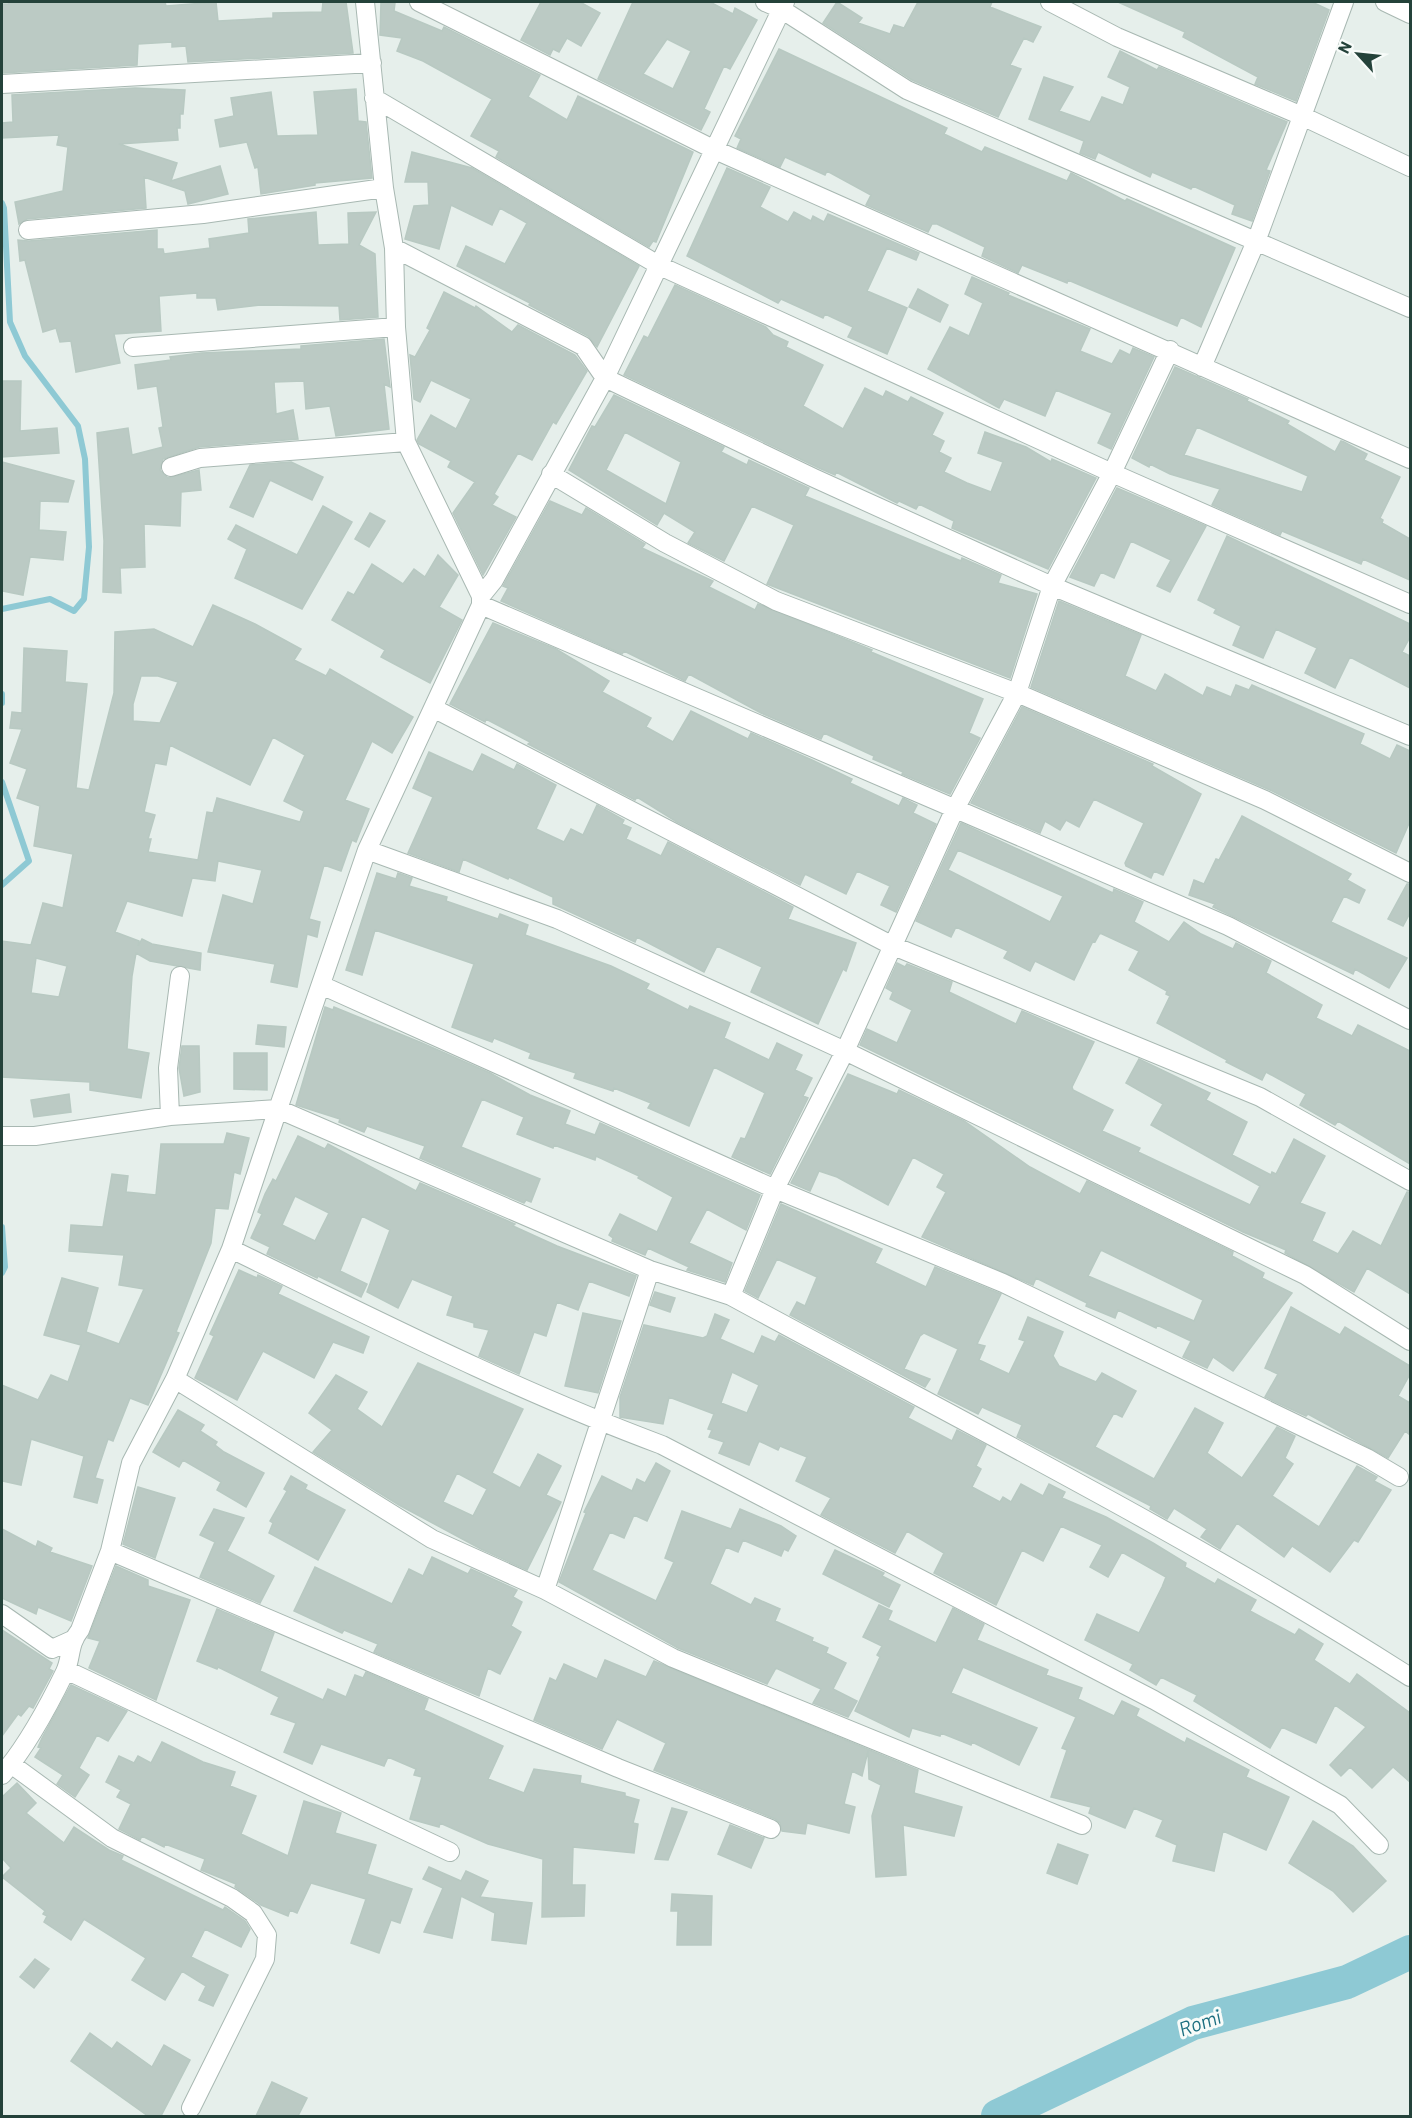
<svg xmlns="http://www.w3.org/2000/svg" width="1412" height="2118" font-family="Barlow,sans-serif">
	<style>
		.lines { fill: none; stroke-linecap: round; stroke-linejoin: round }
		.stream { stroke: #8ec9d4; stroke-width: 6 }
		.river { stroke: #8ec9d4; stroke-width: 34 }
		.building { fill: #bbcac4; stroke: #b8c9c2; stroke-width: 1.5; fill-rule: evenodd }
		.minor-casing { stroke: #a8b8b2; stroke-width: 20 }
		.minor { stroke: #fff; stroke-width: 18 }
		.labels { text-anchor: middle; stroke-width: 6; stroke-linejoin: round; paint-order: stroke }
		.water-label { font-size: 20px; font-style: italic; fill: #1c6f80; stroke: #f7fbf9 }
	</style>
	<rect width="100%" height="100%" fill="#e6efeb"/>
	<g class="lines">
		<path class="stream" d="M2,203L4,208L10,322L25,356L78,426L85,459L89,547L84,599L74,611L50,599L2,609
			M2,694V703
			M2,782L29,861L2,885
			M2,1227L5,1267L2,1273"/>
		<path class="river" d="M998,2116L1193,2023L1347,1982L1410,1952"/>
	</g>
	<path class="building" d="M8,2H165L166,6L216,2L218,21L273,18V13L322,12L323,2H346L353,53L188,62L186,46L172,47V42L138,44L137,65L2,73V4H9Z
		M381,2L395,3L394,11L442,31L444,27L540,75L528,97L567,120L578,96L693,152L656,242L653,241L649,247L496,157L499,151L471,136L492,99L423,61L397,51L402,38L380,35Z
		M541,2H580L600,13L581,46L567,38L559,52L553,49L550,55L521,40Z
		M633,2H710L733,14L735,8L757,20L730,69L724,66L704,109L710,112L701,130L598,79ZM667,39L691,51L673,89L643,74Z
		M837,2L862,18L858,23L890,34L894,25L904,28L918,2H992L990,7L1041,27L1033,42L1024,38L1010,65L1021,69L998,117L912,80L823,23Z
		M1118,2H1312L1329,10L1296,101L1255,84L1258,77L1183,37L1185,32Z
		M779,49L947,128L944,134L982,152L985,147L1067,181L1071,173L1125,201L1127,199L1235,248L1201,327L1181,317L1177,326L1068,280L1067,283L1022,265L1018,273L982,256L985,247L937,224H932L928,232L866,205L871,195L827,171L825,175L785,157L780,167L737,148L741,139L735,136Z
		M1120,51L1157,70L1159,67L1287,122L1266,170L1270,171L1252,221L1232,214L1235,205L1193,186L1191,189L1152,172L1150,177L1098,152L1095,159L1080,153L1084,141L1029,119L1044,77L1073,87L1059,111L1090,122L1102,97L1123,105L1130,87L1108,77Z
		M135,88L185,90L183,114H180V128H177L178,140L119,144L177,163L171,181L220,166L228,194L188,204L185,191L144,177L146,208L27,219L19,224L15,202L63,191L68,147L57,145L59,135L2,138V123L13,122L12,95Z
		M356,89L358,121L366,122L372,178L315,183V185L261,194L258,167L255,168L247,142L220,147L215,120L234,116L231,98L271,92L277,136L318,135L314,92Z
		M412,152L472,168L639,266L597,347L588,336L529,305L530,303L457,266L466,246L505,264L527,223L500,208L492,225L451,205L439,249L405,239L414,206L429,205L428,182H405Z
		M727,168L770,187L760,207L788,222L794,212L811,221L813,216L824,222L828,214L919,253L916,260L887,248L867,291L907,308L887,354L848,337L853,327L825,314L823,318L781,299L778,303L687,256Z
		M316,212L318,245L349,244L348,213L376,212L359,245L375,254L378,317L340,320L339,306L260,305L218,310L216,298H197V293L159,296L161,331L114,334L120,363L76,372L71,341L60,342L56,328L43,332L25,260L20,261L18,240L29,241L157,230V249H163L164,254L210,248L209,239L249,233L248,219Z
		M972,277L1009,293L1008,295L1090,329L1080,351L1112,364L1120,350L1130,355L1133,348L1154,357L1111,449L1098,443L1112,413L1056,390L1045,416L1004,399L999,408L928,369L950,327L969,336L983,303L965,294Z
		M675,285L766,327L773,335L788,342L786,347L823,365L803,406L843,429L865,388L883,397L886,391L908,402L911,397L943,413L932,435L944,441L939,452L951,458L944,472L967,483L991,492L1003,462L978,453L985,432L1026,447L1051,462L1052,459L1096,478L1048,569L952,528L954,521L919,504L916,509L899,501L897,503L836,472L835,475L819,468L624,375L644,336L648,338Z
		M918,289L948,305L940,322L909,307Z
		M444,292L475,308L476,306L512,332L518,325L575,355L587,371L556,424L553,422L532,460L518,453L494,494L498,497L492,505L516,517L483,575L453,513L475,482L448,467L451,461L419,444L417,440L431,415L456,429L471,399L431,380L420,402L414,399L410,355L415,357L430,330L427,328Z
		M384,339L390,387L384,384L389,429L336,436L330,406L306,409L304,381L274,382L276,414L293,410L298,439L199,447L163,459L160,470L168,478L199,470L201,490L181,492L180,526L144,524L145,567L120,568L121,593L103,592L104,541L97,433L128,428L132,455L163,447L159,428L163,427L157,386L138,389L135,365L171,360L170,357L201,353L301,349V346Z
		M1175,367L1248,399L1247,401L1289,421L1287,424L1335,452L1341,441L1344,442L1367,454L1364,460L1400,477L1380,518L1383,520L1382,523L1410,539V580L1363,559L1361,564L1282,531L1280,535L1212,505L1220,489L1170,474L1150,464L1149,467L1132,458ZM1197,427L1308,476L1302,492L1184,455Z
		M2,381H21L20,431L57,428L59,453L2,457Z
		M614,395L724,447L721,452L747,465L749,460L809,488L805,496L961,561L962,558L1001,575L998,583L1037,594L1010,678L767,584L794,525L752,506L724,561L688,543L695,532L664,513L657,525L569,470L592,426L595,427ZM625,432L681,462L666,504L606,470Z
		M2,462L74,481L68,502L40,501L39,530L66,532L63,560L30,557L23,595L2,591Z
		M291,462L323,477L312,500L270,480L253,517L230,507L250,465Z
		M1117,488L1206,526L1170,592L1157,586L1171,560L1131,541L1114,578L1101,572L1094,586L1070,577Z
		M550,501L582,515L586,508L645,544L642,548L713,581L709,587L755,610L758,604L872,650L871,652L983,699L969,733L980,738L950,794L902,774L903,772L873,759L874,756L824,733L821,739L761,713L689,674L685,681L624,651L622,654L501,601L508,588L503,586Z
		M323,506L352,522L302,609L235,578L247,549L228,539L236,525L297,555Z
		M370,513L385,521L369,547L355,539Z
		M1227,536L1410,624V637L1402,652L1410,656V688L1350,657L1335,688L1305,673L1317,648L1276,629L1263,658L1233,645L1241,626L1214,613L1216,609L1198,600Z
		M438,555L458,575L439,607L462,620L430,683L381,657L385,650L332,620L348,592L354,595L372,564L403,584L414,569L425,577Z
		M1059,601L1141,635L1125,676L1156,691L1165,674L1203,696L1207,687L1231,697L1236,685L1249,690L1252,685L1364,734L1360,744L1390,759L1397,745L1410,751V821L1396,853L1270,790L1031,687Z
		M213,605L255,624L301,649L294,660L326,676L330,669L413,717L392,753L372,741L345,800L369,809L356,842L352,840L341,871L324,865L309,919L320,922L317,937L307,934L297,987L271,982L275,964L208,952L223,895L253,904L262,870L218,861L215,881L192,878L182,916L127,901L115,932L139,941L138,946L142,939L152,944L201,953L200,970L150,961L136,953L132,976L127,1049L149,1053L141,1098L90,1090V1082L2,1077V941L31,945L43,903L63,908L73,854L34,846L40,806L17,798L27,769L10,763L22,729L10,728L12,712L22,713L24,648L67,651L65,682L87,684L76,788L89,790L114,693L115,632L154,629L193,647ZM141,676H158L178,682L160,723L133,721V704ZM273,737L305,755L284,801L304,811L300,822L217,798L213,813L207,812L198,860L148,852L151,839H148L155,815L144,812L155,763L166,765L170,745L250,785ZM36,958L67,966L59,997L31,993Z
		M493,623L556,649L609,681L602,692L651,718L646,727L673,742L691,711L748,739L751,733L812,760L852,779L850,783L899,806L903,798L917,805L913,813L936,824L896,912L881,905L890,886L857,871L846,894L805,874L800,885L677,822L637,797L635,800L528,744L530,742L486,719L485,722L450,704Z
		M1022,707L1153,764L1152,766L1201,794L1163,875L1154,871L1151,878L1126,866L1125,863L1144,823L1094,799L1079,827L1066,820L1060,830L1045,821L1040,833L971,803Z
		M429,752L473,772L482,754L514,770L517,764L556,785L536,829L564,842L571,829L583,835L597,805L624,820L622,824L631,828L626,839L661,856L668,842L793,907L788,919L856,943L846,971L843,969L818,1024L751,992L762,967L717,946L704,972L637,937L635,942L553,904V897L509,877L508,879L463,859L459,872L408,853L433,797L413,788Z
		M1242,816L1351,874L1347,880L1365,890L1359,903L1344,896L1331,922L1407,958L1389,988L1355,969L1353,974L1213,907L1215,904L1189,895L1194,880L1204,884L1216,859L1219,860Z
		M961,823L1113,893L1114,889L1143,902L1134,922L1169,942L1184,922L1201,934L1233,949L1236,943L1271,961L1266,973L1322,1005L1316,1018L1352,1036L1358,1025L1410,1051V1164L1338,1121L1335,1125L1300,1105L1306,1094L1266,1072L1262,1080L1226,1062L1227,1060L1157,1023L1170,996L1166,994L1167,991L1129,970L1139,951L1100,933L1095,942L1093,941L1074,980L1035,961L1030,971L1004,958L1008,951L956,927L951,937L916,921ZM958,850L1063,896L1050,922L948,870Z
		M377,873L396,879L398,873L412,878L409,886L447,897L446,901L498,919L500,914L528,925L525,935L611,966L649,984L646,989L688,1010L690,1006L730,1023L724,1038L769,1060L777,1043L802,1055L795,1070L812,1078L803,1096L808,1098L770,1174L732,1157L741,1138L745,1139L765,1093L714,1067L689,1126L648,1108L651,1103L614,1088L613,1091L574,1078L576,1073L529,1058L531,1053L494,1038L492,1042L452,1027L474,964L375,930L362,975L346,970Z
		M1407,884H1410V913L1403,926L1388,919Z
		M897,963L905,967L907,964L952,982L949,992L1016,1024L1022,1011L1094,1042L1072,1087L1073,1090L1113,1110L1102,1131L1140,1148L1138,1152L1250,1205L1260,1186L1151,1125L1163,1104L1126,1083L1139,1059L1210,1093L1206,1100L1247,1122L1232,1155L1271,1175L1272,1172L1276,1174L1294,1139L1325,1156L1300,1203L1325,1213L1312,1241L1338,1254L1353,1231L1381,1246L1407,1192H1410V1294L1367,1268L1354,1292L1285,1253L1286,1250L1243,1232L860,1045L867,1029L897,1043L912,1010L890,999L893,992L886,988Z
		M325,1007L333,1010L334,1007L422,1043L490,1073L530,1095L570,1111L565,1124L595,1135L600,1123L760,1195L746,1230L707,1209L689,1243L732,1263L725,1282L687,1270L689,1267L648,1248L645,1255L612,1241L613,1238L609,1235L620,1214L657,1232L673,1197L638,1178L639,1176L596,1156L595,1160L554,1145L553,1148L517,1134L524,1117L482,1099L461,1147L540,1179L531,1202L526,1200L524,1203L420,1158L425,1146L367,1126L364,1132L339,1122L340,1119L296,1105Z
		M258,1025L286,1027L284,1047L256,1044Z
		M182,1046H199L200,1092L184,1096L179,1068Z
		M234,1053H267V1090L234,1089Z
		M848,1074L897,1094L899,1090L964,1121L1030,1167L1080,1194L1087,1181L1233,1252L1232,1256L1264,1273L1262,1278L1292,1293L1233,1371L1213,1357L1207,1368L1183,1357L1191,1341L1157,1325L1156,1328L1118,1310L1115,1318L1086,1306L1087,1303L1036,1278L1033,1285L922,1237L946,1192L937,1187L944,1174L913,1157L888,1205L837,1177L819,1171L810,1191L791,1183ZM1101,1250L1203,1300L1194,1321L1088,1276Z
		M69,1094L71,1112L34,1117L31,1100Z
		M227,1133L249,1138L240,1174L234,1172L228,1209L215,1208L211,1243L176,1332L179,1333L148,1405L130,1398L113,1441L108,1439L95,1478L103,1480L97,1503L74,1497L84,1456L31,1439L21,1485L2,1481V1385L38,1400L51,1375L68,1382L81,1345L44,1335L62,1278L98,1288L86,1332L119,1344L144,1289L119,1285L124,1255L69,1251L71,1225L103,1227L112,1174L128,1176L126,1192L156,1195L161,1144H224Z
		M298,1136L325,1149L328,1144L416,1191L420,1183L515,1224L513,1226L557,1246L636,1276L629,1296L589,1281L578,1310L557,1302L546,1336L534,1332L519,1374L479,1356L489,1330L474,1327V1323L447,1315L453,1296L412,1279L398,1308L367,1292L390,1230L362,1216L340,1271L367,1284L361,1297L318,1276L317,1278L267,1254L270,1247L251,1238L262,1214L258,1212L265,1194L273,1179L276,1181ZM295,1196L329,1213L315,1241L282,1225Z
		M781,1204L882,1249L875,1263L926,1287L935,1267L1001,1294L977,1344L985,1346L979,1360L1009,1374L1025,1341L1019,1339L1028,1317L1063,1332L1053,1356L1059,1366L1096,1382L1102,1373L1136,1391L1122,1417L1114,1413L1095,1447L1154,1479L1195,1408L1223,1423L1207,1453L1242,1478L1277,1427L1295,1436L1285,1458L1293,1464L1272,1496L1319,1527L1357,1466L1377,1477L1374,1481L1391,1490L1358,1542L1354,1540L1330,1572L1292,1546L1284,1557L1237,1523L1220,1549L1201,1537L1207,1529L1174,1508L1167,1519L1150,1509L1151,1506L1017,1437L1022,1425L982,1407L978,1414L938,1394L958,1349L924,1333L920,1336L904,1369L930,1379L925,1387L790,1315L797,1302L805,1306L817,1277L777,1259L758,1298L745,1291Z
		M239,1270L257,1278L258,1275L282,1286L278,1294L369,1337L363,1353L333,1342L314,1378L263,1351L237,1400L195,1378L214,1336L210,1334Z
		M655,1292L675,1298L670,1312L650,1305Z
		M1291,1307L1340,1335L1345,1327L1410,1366V1374L1398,1396L1410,1403V1435L1405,1431L1388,1458L1308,1414L1306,1416L1265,1397L1278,1374L1265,1368Z
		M583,1313L621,1321L598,1393L565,1386Z
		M715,1314L729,1320L720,1339L754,1354L762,1336L775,1342L779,1335L914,1407L908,1418L952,1441L957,1430L986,1445L976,1466L981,1469L972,1487L1000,1502L1003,1497L1011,1502L1021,1484L1043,1496L1049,1484L1065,1492L1062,1498L1106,1517L1153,1543L1186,1563L1185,1567L1215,1584L1218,1579L1256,1600L1250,1611L1295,1635L1299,1629L1323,1644L1314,1660L1350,1684L1357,1674L1410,1713V1782L1393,1767L1372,1788L1350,1767L1341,1776L1330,1765L1366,1727L1335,1705L1316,1743L1282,1727L1270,1748L1194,1701L1197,1695L1161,1677L1156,1685L1130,1670L1133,1664L1085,1640L1097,1614L1139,1633L1162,1587L1166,1577L1122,1552L1108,1577L1090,1567L1102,1545L1061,1526L1043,1561L1022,1550L996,1605L934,1573L944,1553L907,1531L895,1553L821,1515L831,1498L796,1481L807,1457L780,1446L778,1450L759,1441L749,1465L719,1453L724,1442L709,1437L712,1430L708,1429L714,1414L669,1397L663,1424L620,1417V1397L644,1325L703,1338L707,1336ZM732,1372L759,1385L747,1413L721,1403Z
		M418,1363L523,1409L492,1473L520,1488L538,1454L561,1466L546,1495L561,1502L527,1570L481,1549L399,1505L313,1452L332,1430L309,1413L336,1375L367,1392L357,1409L382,1427ZM457,1473L487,1489L473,1516L443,1502Z
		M178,1410L204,1425L200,1431L217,1442L215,1445L224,1452L264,1473L246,1507L217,1490L221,1482L183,1460L179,1467L153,1452Z
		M656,1463L670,1471L647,1521L634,1515L624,1538L610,1532L592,1570L656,1601L674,1562L665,1558L682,1511L731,1529L740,1509L781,1526L796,1536L788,1551L784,1549L781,1556L743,1540L738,1552L726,1547L710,1584L751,1605L755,1598L780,1609L775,1621L813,1638L812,1641L828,1648L826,1653L846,1663L833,1689L857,1701L848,1717L813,1703L821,1689L776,1668L767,1684L678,1648L559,1582L586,1513L584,1512L602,1476L632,1491L637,1479L645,1483Z
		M291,1476L307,1485L305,1489L345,1510L318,1560L269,1533L273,1523L270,1521L287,1491L284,1489Z
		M138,1487L175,1498L155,1558L123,1544Z
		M214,1509L244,1518L227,1551L274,1576L260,1603L200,1577L215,1542L200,1535Z
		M2,1529L36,1547L38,1541L52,1548L50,1552L92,1566L71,1621L38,1607L36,1614L2,1598Z
		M835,1550L884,1573L882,1576L900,1585L889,1607L823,1574Z
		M432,1557L468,1574L471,1569L517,1590L513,1597L522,1602L511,1626L521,1632L500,1674L488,1668L479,1696L374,1652L378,1644L344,1630L342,1633L294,1611L315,1567L392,1604L409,1569L423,1576Z
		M116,1566L148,1580V1586L190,1600L156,1700L89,1668L100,1641L88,1638Z
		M879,1605L892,1611L888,1620L936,1643L953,1608L984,1624L977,1640L1048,1670L1046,1675L1082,1688L1078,1699L1114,1716L1122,1701L1139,1709L1136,1716L1185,1743L1187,1738L1249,1770L1246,1777L1289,1797L1266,1850L1223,1831L1214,1871L1173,1861L1177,1845L1156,1836L1163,1820L1134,1808L1125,1828L1089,1813L1091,1807L1051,1797L1067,1750L1062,1748L1076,1717L963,1667L951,1693L1037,1728L1019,1765L972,1742L971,1745L941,1733L940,1736L912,1728L909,1737L855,1711L880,1657L877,1655L882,1646L863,1637Z
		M217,1609L274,1633L260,1671L323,1700L328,1689L346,1697L355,1675L363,1678L366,1672L428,1699L424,1710L503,1746L488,1779L524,1793L534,1769L581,1776L580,1783L625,1793V1796L639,1800L633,1823L638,1824L634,1853L573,1847L572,1885H585L584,1916L542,1917L543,1859L488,1844L440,1823L439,1827L410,1819L422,1777L414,1775L416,1769L388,1757L384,1766L321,1744L312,1764L284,1752L296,1723L271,1714L279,1697L218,1667L217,1669L197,1661Z
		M2,1630L52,1663L49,1669L53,1671L33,1708L29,1706L21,1716L18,1714L2,1736Z
		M605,1660L646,1677L654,1661L918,1770L914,1793L962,1807L954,1836L903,1825L906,1875L876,1877L872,1816L881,1785L869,1779L868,1751L862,1776L852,1771L844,1804L855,1807L849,1833L807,1823L805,1834L782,1831L780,1823L775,1819L654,1770L666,1743L617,1719L602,1749L534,1720L550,1678L556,1681L564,1664L597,1679Z
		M71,1685L127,1711L108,1741L97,1735L79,1768L89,1775L75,1797L57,1784L63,1775L35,1757L41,1748L38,1747L42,1738Z
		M162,1742L203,1762L235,1772L230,1786L256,1796L241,1834L288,1856L304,1801L341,1813L335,1833L376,1845L367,1874L412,1889L400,1923L391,1920L379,1953L351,1943L366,1899L311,1883L297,1913L290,1910L288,1916L261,1905L235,1887L236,1884L201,1870L205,1859L165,1844L164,1847L142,1836L140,1840L119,1829L131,1804L117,1797L121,1790L106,1782L119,1756L134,1763L138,1756L151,1763Z
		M17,1783L36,1803L26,1813L64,1843L74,1827L109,1850L123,1856L121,1860L223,1910L225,1907L245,1921L250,1929L241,1947L205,1929L191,1957L228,1975L213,2006L199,2000L206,1986L182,1971L165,2000L132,1980L146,1958L84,1919L71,1940L44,1922L47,1916L43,1914L45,1911L2,1877L11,1868L2,1858V1797Z
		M672,1808L687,1812L668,1860L655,1859Z
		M1313,1821L1353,1846L1386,1881L1353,1912L1333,1891L1289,1863Z
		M730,1825L764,1838L751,1868L718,1854Z
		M1058,1844L1088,1855L1077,1884L1047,1873Z
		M429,1867L461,1881L466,1871L488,1881L480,1897L532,1903L526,1944L492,1940L495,1913L461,1896L452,1938L424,1932L443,1888L423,1879Z
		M672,1894L712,1896L711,1945H677L678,1911H671Z
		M35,1959L49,1969L34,1988L20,1977Z
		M90,2033L112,2049L117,2042L152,2067L164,2045L190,2060L161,2116H148L71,2061Z
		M272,2082L307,2098L298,2116H256Z"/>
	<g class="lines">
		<defs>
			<path id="minor" d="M419,2L713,149L1410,459
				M765,2L781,9L907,90L1410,308
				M1050,2L1117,37L1302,116L1410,167
				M1385,2L1410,14
				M2,84L372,63
				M374,98L660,266L1112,473L1410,604
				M28,230L203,214L384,188
				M394,248L583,346L605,378L814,478L1052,586L1410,736
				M133,347L396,327
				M1202,367L1257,239L1344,2
				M171,467L200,458L406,442
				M551,474L665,543L776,601L1017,693L1265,800L1410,873
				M481,596L494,580L605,378L785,2
				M481,605L1228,926L1410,1020
				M435,709L891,945L1260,1097L1410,1181
				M367,850L557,919L845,1051L1305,1275L1410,1341
				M321,985L775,1189L1003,1283L1367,1458L1399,1477
				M170,1116L168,1068L180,976
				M2,1136H35L170,1116L278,1109L367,850L481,605V596L406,442L396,327L394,248L384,188L365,2
				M231,1249C373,1318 514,1390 662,1445L1154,1700L1340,1805L1379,1845
				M731,1296L775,1189L845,1051L954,811L1017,693L1052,586L1112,473L1170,350
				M175,1379L432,1539L545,1590L673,1658L1082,1825
				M110,1551L618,1768L771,1829
				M545,1590L650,1270
				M2,1614L52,1649L72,1640
				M66,1670L450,1852
				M11,1764L112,1838L232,1898L253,1913L267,1935L265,1959L191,2108
				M2,1775C27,1746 48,1707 65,1672C72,1657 68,1645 80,1630L110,1551L131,1463L175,1379L231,1249L278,1109L650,1270L731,1296C959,1420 1192,1537 1410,1677"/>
		</defs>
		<use href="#minor" class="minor-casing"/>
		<use href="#minor" class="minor"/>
	</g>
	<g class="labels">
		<g class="water-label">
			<text transform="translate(1200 2023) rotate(-19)" y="7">Romi</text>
		</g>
	</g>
	<rect width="1412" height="2118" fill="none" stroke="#24423a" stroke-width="6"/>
	<g transform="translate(1358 54) rotate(297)" stroke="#f7fbf9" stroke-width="4.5" paint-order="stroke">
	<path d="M0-4.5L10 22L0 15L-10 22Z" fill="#24423a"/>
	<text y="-9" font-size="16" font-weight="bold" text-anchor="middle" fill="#24423a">N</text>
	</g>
</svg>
